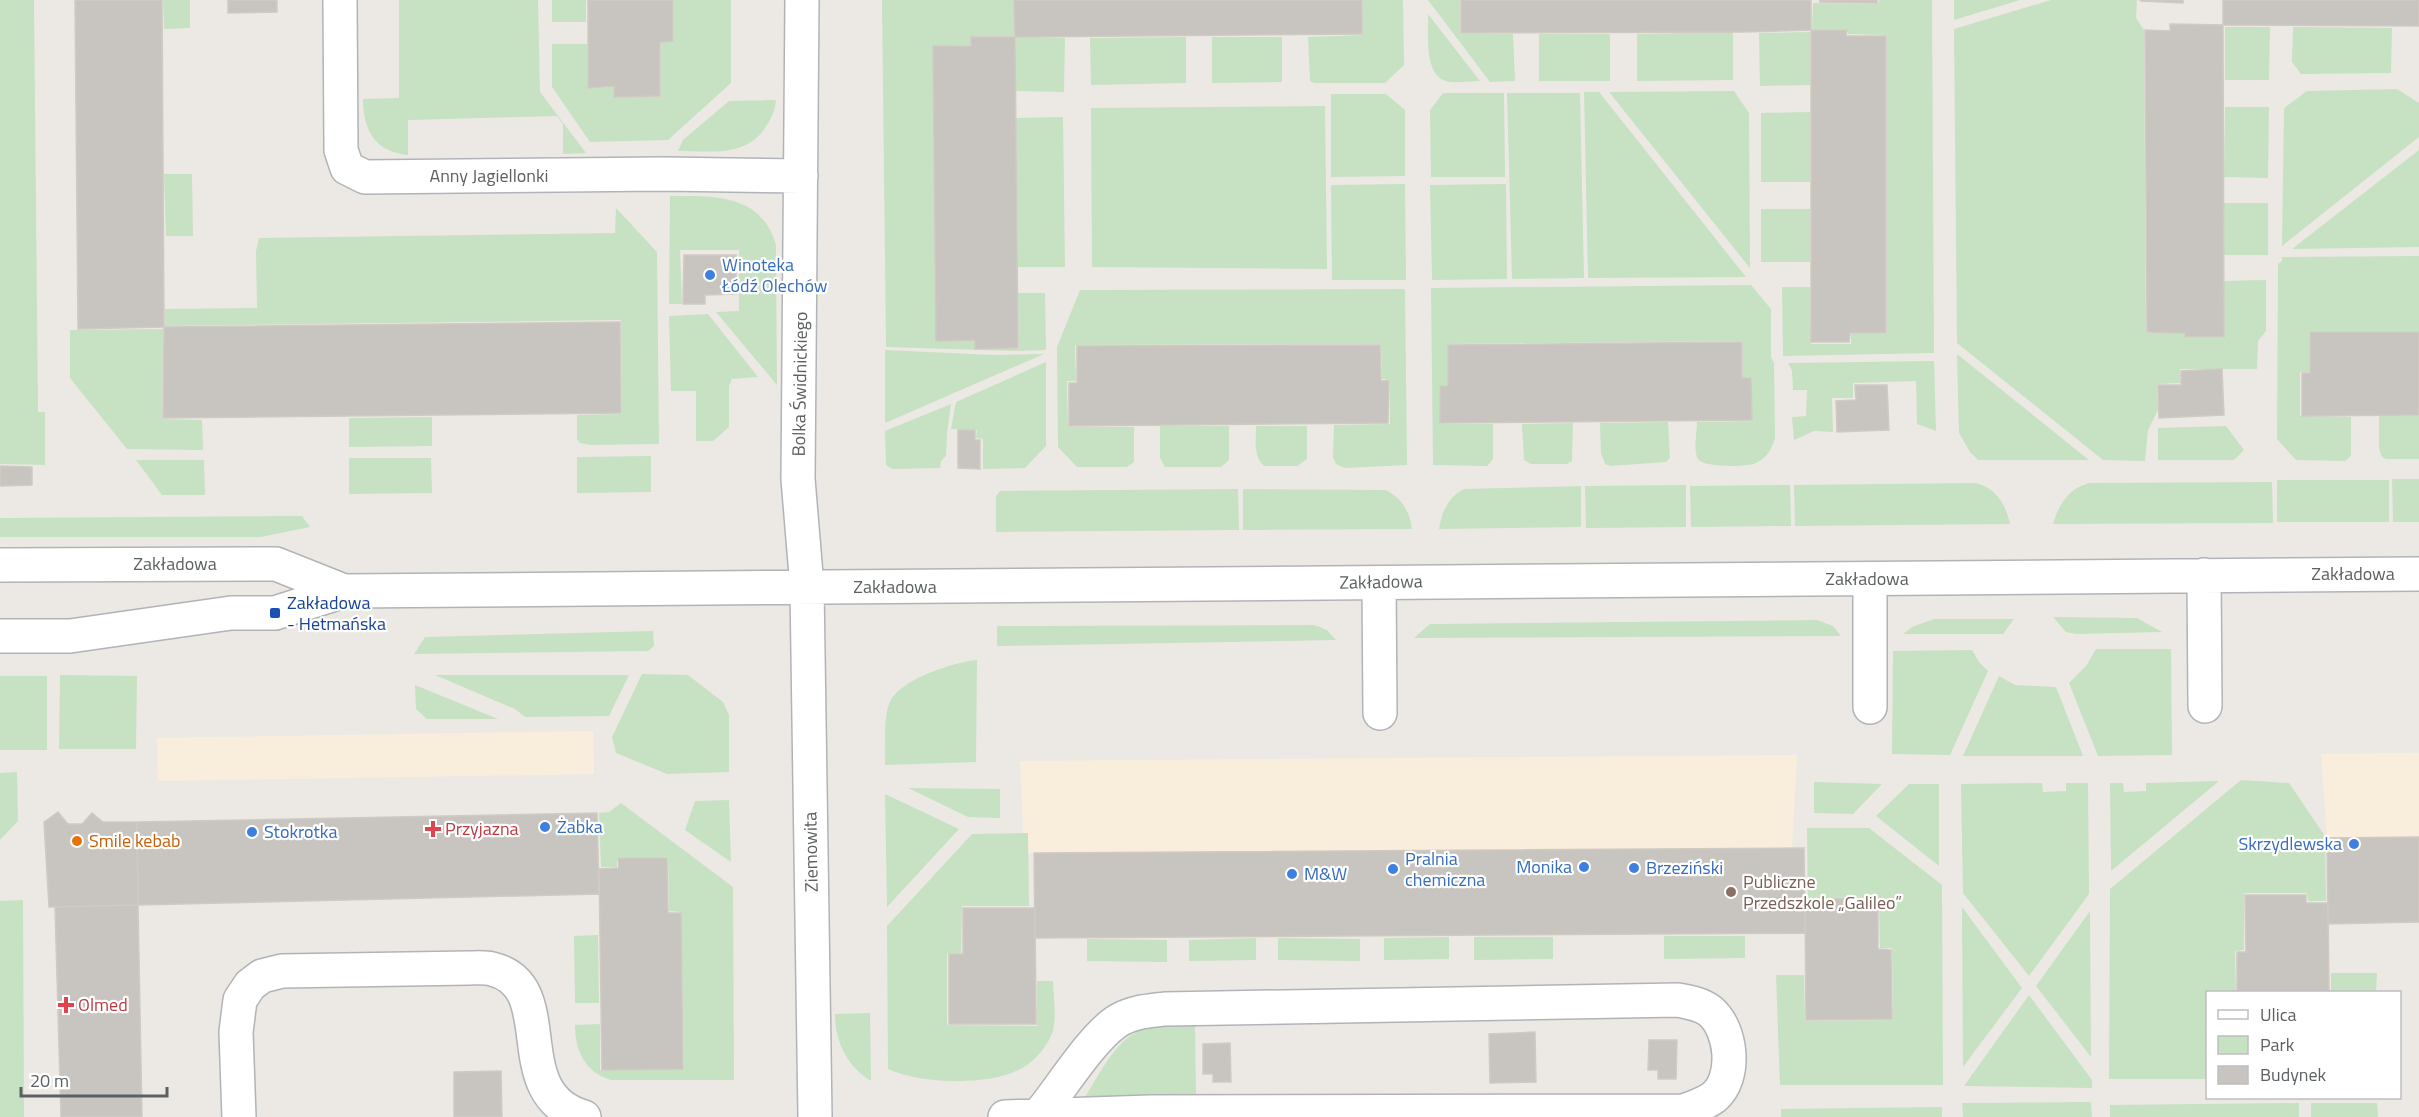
<svg xmlns="http://www.w3.org/2000/svg" width="2419" height="1117" font-family="'Titillium Web',sans-serif">
	<style>
		.commercial { fill: #f9eedc }
		.green { fill: #c7e1c3 }
		.building { fill: #c8c4c0; stroke: #d0cac3; stroke-width: 1.5 }
		.lines { fill: none; stroke-linecap: round; stroke-linejoin: round }
		.minor-casing { stroke: #b1b4b7; stroke-width: 36 }
		.minor { stroke: #fff; stroke-width: 33 }
		.shop-dot { fill: #3f7fe0; stroke: #fff; stroke-width: 2 }
		.transit-dot { fill: #1a4fb4; stroke: #fff; stroke-width: 2 }
		.health-dot { fill: #e0444e; stroke: #fff; stroke-width: 2 }
		.food-dot { fill: #e8710a; stroke: #fff; stroke-width: 2 }
		.education-dot { fill: #8d6e63; stroke: #fff; stroke-width: 2 }
		.labels { text-anchor: middle; stroke-width: 4.5; stroke-linejoin: round; paint-order: stroke }
		.street-label { font-size: 18px; fill: #5c6062; stroke: #fff }
		.shop-label { font-size: 18px; fill: #366cbe; stroke: #fff; text-anchor: start }
		.transit-label { font-size: 18px; fill: #164399; stroke: #fff; text-anchor: start }
		.health-label { font-size: 18px; fill: #be3a42; stroke: #fff; text-anchor: start }
		.food-label { font-size: 18px; fill: #c56008; stroke: #fff; text-anchor: start }
		.education-label { font-size: 18px; fill: #785e54; stroke: #fff; text-anchor: start }
	</style>
	<rect width="100%" height="100%" fill="#ece9e4"/>
	<path class="commercial" d="M593,731L594,774L158,781L157,738Z
		M2419,753V837L2327,838L2321,754Z
		M1797,755L1792,849L1024,853L1020,761Z"/>
	<path class="green" d="M0,0H34L38,412H45V465L0,464Z
		M163,0H190V28L164,29Z
		M399,0H538L540,92L586,153L563,154V124L557,116L408,120V155C375,152 363,130 363,99L399,98Z
		M552,0H586V22H552Z
		M674,0H731V83L668,140L590,142L552,87V44H587V88L613,87L614,97H661V42L674,41Z
		M882,0H1014V36L971,37L970,45L933,46L936,340L975,341V349H1019L1018,293H1045L1046,350L1013,351L886,347Z
		M1363,0H1403L1404,65L1385,83H1314L1310,81L1308,37L1362,35Z
		M1428,0H1460V34H1513L1515,81L1490,82Z
		M1879,0H1932L1934,353L1783,356L1782,287H1810L1811,344H1851V334H1887V35L1848,34L1847,29H1812L1813,3L1878,4Z
		M1954,0H2020L1954,20Z
		M2051,0H2137L2136,18L2144,30L2146,333H2184L2185,338H2224V281L2266,280V331L2258,341L2257,369H2180V383L2157,384L2158,410L2148,430L2145,461L2103,460L1957,343L1954,29Z
		M1428,14L1480,81C1469,81 1456,84 1446,81C1423,74 1429,32 1428,14Z
		M2225,27H2270L2269,80H2225Z
		M2293,27L2392,28L2391,73L2301,74L2292,62Z
		M1733,32V80L1637,81V34Z
		M1810,32V85L1760,86L1759,33Z
		M1539,34H1610V81H1539Z
		M1016,37L1065,38L1064,92L1016,91Z
		M1186,37V83L1091,85L1090,38Z
		M1212,37H1282V82L1212,83Z
		M2397,89L2419,103V137L2282,246L2284,108L2307,91Z
		M1734,91L1749,113L1750,268L1609,92Z
		M1584,92H1599L1746,277L1588,278Z
		M1443,93H1504L1505,177H1431L1430,110Z
		M1507,93H1580L1584,278L1512,279Z
		M1331,94H1386L1405,110V176L1331,177Z
		M776,100C775,112 770,121 763,131C743,157 708,151 678,151L683,140L729,101Z
		M1325,106L1327,269L1092,267L1091,108Z
		M2225,107H2269L2268,178L2224,177Z
		M1810,112V182H1761V113Z
		M1063,117L1065,267H1018L1016,118Z
		M2419,150V247L2292,249Z
		M164,174H192L193,236H166Z
		M1405,184L1406,280H1332L1331,185Z
		M1506,184L1507,279L1432,280L1430,185Z
		M670,196C713,196 761,193 776,245L777,385L716,312L739,311V250H680L682,304H669Z
		M2224,203H2268V255H2223Z
		M616,208L657,252L659,444L590,445L580,443L577,439V415L622,414L621,320L165,326V309L257,308L256,251L259,238L615,233Z
		M1761,209H1810V262H1761Z
		M2419,256V331H2309V372H2300V416L2351,417V454L2350,457L2345,461L2296,460L2277,439L2278,264L2282,261V257Z
		M1751,285L1771,309V357L1774,363L1775,438C1772,449 1767,458 1756,463C1747,467 1704,468 1698,459C1693,451 1697,432 1697,422L1752,421V378L1743,377V341L1448,344V385L1439,386L1440,424H1493V459L1487,466L1433,465L1431,288Z
		M1405,289L1407,465L1344,468L1336,464L1333,457L1334,425L1390,424V379H1382L1381,344L1075,345L1076,381H1067L1068,427H1134V462L1127,467H1077L1058,447L1057,347L1080,290Z
		M708,314L758,377L732,379L729,386V427L713,441H696V391H671L669,316Z
		M163,329L162,419L202,420L203,450L127,449L70,378V330Z
		M885,350L994,355L1044,354L885,423Z
		M1957,354L2089,460H1978L1970,452L1959,433Z
		M1934,361L1936,431L1917,424L1916,381L1853,383V398H1832L1833,432L1814,431L1794,440L1792,417L1806,416L1807,390H1793L1792,371L1788,363Z
		M1046,362V446L1025,468L983,469V439L976,438L977,430L951,429L956,402Z
		M951,404L947,433L946,456L941,461L940,468L892,469L886,465L885,431Z
		M2379,416H2419V459H2386L2382,457L2379,448Z
		M432,417V446L349,447V418Z
		M1668,422L1670,458L1666,462L1610,466L1605,464L1601,453L1600,423Z
		M1573,423L1572,461L1567,464H1531L1524,460L1522,424Z
		M1160,426H1229V460L1221,467H1165L1160,458Z
		M1256,426H1307V459L1297,466H1264C1253,456 1256,440 1256,426Z
		M2226,426L2244,450L2234,460H2158V428Z
		M651,456V492L577,493V457Z
		M349,458H431L432,493L349,494Z
		M136,460H204L205,495H162Z
		M2392,479H2419V522H2393Z
		M2277,480H2389V522H2277Z
		M2272,482L2273,523L2053,524C2059,504 2068,489 2089,483Z
		M1975,483C1995,487 2006,504 2010,524L1795,526L1794,485Z
		M1686,485V527L1586,528L1585,486Z
		M1790,485L1791,526L1691,527L1690,486Z
		M1581,486V527L1439,529C1441,513 1449,496 1464,489Z
		M1238,489L1239,530L996,532V496L1000,491Z
		M1243,489L1386,490C1402,498 1410,512 1412,529L1243,530Z
		M302,516L310,527L261,537H0V518Z
		M2053,617L2137,618L2162,632L2076,634L2066,632Z
		M1934,619H2014L2003,634H1903L1912,627Z
		M1817,620L1833,626L1841,636L1414,638L1430,624H1439Z
		M1314,625L1327,630L1336,640L997,646V626Z
		M653,631L654,646L648,651L414,654L425,637Z
		M2096,649H2171L2172,755L2098,756L2069,683L2086,666Z
		M1972,650L1979,662L1988,671L1950,755L1892,754L1893,651Z
		M977,660L976,762L885,765C886,746 883,722 889,704C897,680 954,662 977,660Z
		M642,674L688,675L723,702L729,715V772L667,774L616,753L612,737Z
		M60,675L137,676L136,749H59Z
		M435,675H629L609,716L525,717L515,709Z
		M0,676H47V750H0Z
		M1999,676L2015,685L2056,687L2083,756H1963Z
		M415,685L498,719H427L416,709Z
		M17,772L18,821L0,840V773Z
		M2241,780L2289,783L2325,836L2326,901H2308L2307,893H2244V950L2235,951L2236,992H2208L2207,1079H2109L2110,889Z
		M2219,781L2111,871L2110,783H2123L2124,792L2146,791V783Z
		M1814,782L1882,784L1853,814L1814,813Z
		M2042,783L2043,792L2066,791V783H2088L2089,894L2029,976L1963,893L1961,784Z
		M1909,784H1939V866L1876,816Z
		M908,788L1000,789V818L968,817Z
		M885,794L959,829L887,907Z
		M729,800L731,862L685,830L695,801Z
		M621,803L733,887L734,1080H611C585,1072 575,1051 575,1025L600,1024V1070L684,1069L681,912L669,911L668,857H617V867H601L599,813L609,812Z
		M1807,828H1869L1942,885L1943,1085H1780L1776,975H1804L1805,1021L1893,1020L1892,948H1880L1879,897L1828,898V905L1808,904Z
		M1028,833L1029,906H962L961,953H947V1025L1037,1026V981H1053C1053,998 1058,1021 1051,1036C1045,1049 1035,1060 1024,1067C993,1087 920,1084 888,1069L887,926L972,834Z
		M23,900L24,1117H0V901Z
		M1962,907L2022,988L1963,1067Z
		M2090,911L2091,1057L2036,986Z
		M598,935L599,1003H575L574,936Z
		M1664,936H1745V958L1664,959Z
		M1449,937V959L1384,960V938Z
		M1474,937H1553V959L1474,960Z
		M1256,938V960L1189,961V940Z
		M1278,938L1360,939V961L1278,960Z
		M1087,939L1167,940V962L1087,961Z
		M2331,973H2377L2376,992H2331Z
		M2029,995L2092,1080V1088L1964,1086Z
		M870,1013L871,1081C847,1066 835,1042 835,1014Z
		M1195,1025L1196,1098L1085,1097C1101,1072 1117,1036 1147,1027C1162,1023 1180,1025 1195,1025Z
		M2091,1102L2092,1117H1963L1962,1103Z
		M2299,1103V1117H2110V1105Z
		M2311,1103H2377L2378,1117H2311Z
		M1942,1107V1117H1781V1109Z"/>
	<path class="building" d="M75,0H162L164,327L78,329Z
		M228,0H277V12L228,13Z
		M588,0H673V41L660,42V96L614,97V86L588,88Z
		M1014,0H1362V34L1015,37Z
		M1461,0H1811V30L1744,32L1461,33Z
		M1820,0H1877V3L1820,2Z
		M2140,0H2183V3L2141,1Z
		M2223,0H2419V26L2223,25Z
		M2170,24L2223,25L2224,337H2185V333L2147,332L2145,30L2170,31Z
		M1811,30H1847L1846,36H1886V333H1850L1849,342H1811Z
		M971,37H1015L1018,348L975,349V340L936,341L933,46H971Z
		M684,255H736V294L705,295V304H683Z
		M620,322L621,413L163,418L164,327Z
		M2310,332H2419V415L2302,416V373H2310Z
		M1742,342V378H1751L1752,420L1440,423V386H1448V345Z
		M1380,345L1381,381L1389,380L1388,423L1069,426V383H1077V346Z
		M2222,369L2224,415L2159,418L2158,385H2181V371Z
		M1855,385H1887L1889,430L1837,432L1836,401L1856,400Z
		M958,430H975V440H980V469L958,468Z
		M0,466L32,467V485L0,486Z
		M58,812L68,824H82L92,813L103,822H137L138,905L49,907L44,822Z
		M597,813L599,894L138,905L137,822Z
		M2419,837V922L2328,924L2327,838Z
		M1804,848L1805,933L1035,938L1034,853Z
		M618,858H667L668,913H681L683,1069L602,1070L599,869L619,868Z
		M2245,895H2306V903H2328L2329,992H2237V952H2246Z
		M1878,898V949L1891,950L1892,1019L1806,1020L1805,907H1830L1829,899Z
		M138,905L142,1117H61L55,907Z
		M963,908H1035L1036,1024H949V954H963Z
		M1535,1032L1536,1082L1490,1083L1489,1034Z
		M1649,1040H1677L1676,1079H1658V1070H1648Z
		M1230,1043L1231,1082H1213V1074H1203V1044Z
		M501,1071L502,1117H454V1072Z"/>
	<g class="lines">
		<defs>
			<path id="minor" d="M340,0L341,150L347,168L365,177L664,174L801,176
				M802,0L798,479L807,587L815,1117
				M0,565L276,564L344,591
				M2204,575L2205,706
				M1870,579V707
				M1379,583L1380,713
				M0,636H70L231,613H275L344,591L2419,574
				M239,1117L236,1032L240,1000L250,985L262,976L282,971L469,968C476,968 485,967 492,969C563,986 503,1094 584,1117
				M1005,1117L1150,1112L1684,1111C1694,1107 1705,1104 1714,1097C1737,1078 1732,1029 1710,1011C1701,1004 1689,1002 1678,1000L1165,1009C1149,1011 1130,1012 1116,1022C1090,1040 1060,1090 1038,1116"/>
		</defs>
		<use href="#minor" class="minor-casing"/>
		<use href="#minor" class="minor"/>
	</g>
	<g class="shop-dot">
		<circle cx="710" cy="275" r="6"/>
		<circle cx="545" cy="827" r="6"/>
		<circle cx="252" cy="832" r="6"/>
		<circle cx="2354" cy="844" r="6"/>
		<circle cx="1584" cy="867" r="6"/>
		<circle cx="1634" cy="868" r="6"/>
		<circle cx="1393" cy="869" r="6"/>
		<circle cx="1292" cy="874" r="6"/>
	</g>
	<rect class="transit-dot" x="269" y="607" width="12" height="12" rx="3"/>
	<g class="health-dot">
		<path d="M430 820h6v6h6v6h-6v6h-6v-6h-6v-6h6z"/>
		<path d="M63 996h6v6h6v6h-6v6h-6v-6h-6v-6h6z"/>
	</g>
	<circle class="food-dot" cx="77" cy="841" r="6"/>
	<circle class="education-dot" cx="1731" cy="892" r="6"/>
	<g class="labels">
		<g class="street-label">
			<text x="489" y="182">Anny Jagiellonki</text>
			<text transform="translate(800 384) rotate(-89)" y="6">Bolka Świdnickiego</text>
			<text x="175" y="570">Zakładowa</text>
			<text x="2353" y="580">Zakładowa</text>
			<text x="1867" y="585">Zakładowa</text>
			<text transform="translate(1381 582) rotate(-1)" y="6">Zakładowa</text>
			<text x="895" y="593">Zakładowa</text>
			<text transform="translate(811 852) rotate(-91)" y="6">Ziemowita</text>
		</g>
		<g class="shop-label">
			<text x="722" y="271">Winoteka<tspan x="722" dy="21">Łódź Olechów</tspan></text>
			<text x="557" y="833">Żabka</text>
			<text x="264" y="838">Stokrotka</text>
			<text x="2342" y="850" text-anchor="end">Skrzydlewska</text>
			<text x="1405" y="865">Pralnia<tspan x="1405" dy="21">chemiczna</tspan></text>
			<text x="1572" y="873" text-anchor="end">Monika</text>
			<text x="1646" y="874">Brzeziński</text>
			<text x="1304" y="880">M&amp;W</text>
		</g>
		<g class="transit-label">
			<text x="287" y="609">Zakładowa<tspan x="287" dy="21">- Hetmańska</tspan></text>
		</g>
		<g class="health-label">
			<text x="445" y="835">Przyjazna</text>
			<text x="78" y="1011">Olmed</text>
		</g>
		<g class="food-label">
			<text x="89" y="847">Smile kebab</text>
		</g>
		<g class="education-label">
			<text x="1743" y="888">Publiczne<tspan x="1743" dy="21">Przedszkole „Galileo”</tspan></text>
		</g>
	</g>
	<rect x="2206" y="991" width="195" height="108" fill="#ffffff" stroke="#bebfc0" stroke-width="1.5"/>
	<rect x="2218" y="1010" width="30" height="9" fill="#ffffff" stroke="#bebfc0" stroke-width="1.5"/>
	<text x="2260" y="1021" font-size="18" fill="#5c6062">Ulica</text>
	<rect x="2218" y="1036" width="30" height="18" fill="#c7e1c3" stroke="#bebfc0" stroke-width="1.5"/>
	<text x="2260" y="1051" font-size="18" fill="#5c6062">Park</text>
	<rect x="2218" y="1066" width="30" height="18" fill="#c8c4c0" stroke="#bebfc0" stroke-width="1.5"/>
	<text x="2260" y="1081" font-size="18" fill="#5c6062">Budynek</text>
	<path d="M21 1087v9h146v-9" fill="none" stroke="#5c6062" stroke-width="3"/>
	<text x="30" y="1087" font-size="18" fill="#5c6062" stroke="#ffffff" stroke-width="4.5" paint-order="stroke">20 m</text>
</svg>
